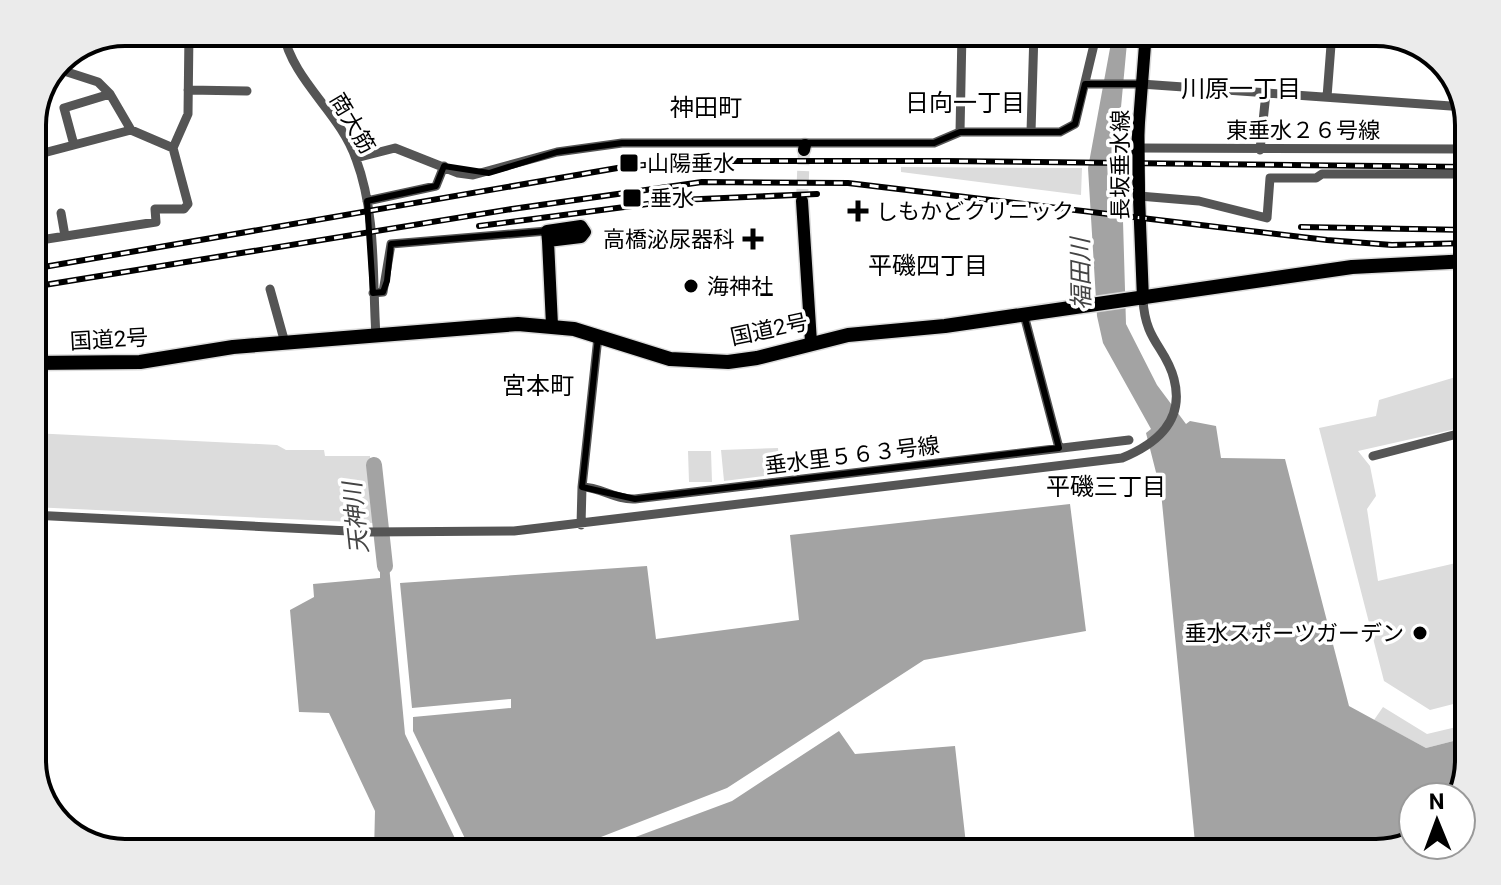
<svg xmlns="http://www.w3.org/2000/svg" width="1501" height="885" font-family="Roboto,'Noto Sans JP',sans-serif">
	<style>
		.green { fill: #dcdcdc }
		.water { fill: #a3a3a3 }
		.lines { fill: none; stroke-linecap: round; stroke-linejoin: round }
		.river { stroke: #a3a3a3; stroke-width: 16 }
		.major-tunnel { stroke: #d9d9d9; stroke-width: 12; stroke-dasharray: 12 6; stroke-linecap: butt }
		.major-casing { stroke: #dbdbdb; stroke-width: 15 }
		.highway-casing { stroke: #dbdbdb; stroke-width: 17 }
		.minor { stroke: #555; stroke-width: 9 }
		.major { stroke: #000; stroke-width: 12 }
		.highway { stroke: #000; stroke-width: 14 }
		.rail-casing { stroke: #000; stroke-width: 6 }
		.rail { stroke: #fff; stroke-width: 3; stroke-dasharray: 9; stroke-linecap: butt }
		.marked { fill: none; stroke: #000; stroke-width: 6; stroke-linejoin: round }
		.poi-dot { fill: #000; stroke: #fff; stroke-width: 3 }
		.labels { text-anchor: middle; stroke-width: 7; stroke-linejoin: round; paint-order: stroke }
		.street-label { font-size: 22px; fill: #000; stroke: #fff }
		.poi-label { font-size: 22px; fill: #000; stroke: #fff; text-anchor: start }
		.neighbourhood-label { font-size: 24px; fill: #000; stroke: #fff }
		.water-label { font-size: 24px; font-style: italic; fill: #444; stroke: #fff }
		.rim { fill: none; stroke: #000; stroke-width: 4 }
	</style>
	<rect width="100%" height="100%" fill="#fff"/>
	<path class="green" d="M901,167L1082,168L1081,195L901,172Z
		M1469,373V426L1358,451L1370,466L1376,496L1367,509L1378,581L1469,560V700L1430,710L1384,681L1319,428L1376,416L1379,400Z
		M32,433L277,445L286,450H324L325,456H370L374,523L32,507Z
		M778,448L780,474L724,481L721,450Z
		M688,451H711L712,482H689Z
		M1383,707L1427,734L1469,724V737L1426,748L1374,720Z"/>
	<path class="water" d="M1113,32H1128L1120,118L1126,324L1157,385L1186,424L1190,421L1216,426L1221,458L1285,459L1349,706L1426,748L1469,737V760L1459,797H1413V843L1376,853H1196L1161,492L1146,433L1151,429L1103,343L1097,316L1088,168Z
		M1070,504L1086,631L924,660L727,788L601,837L606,848L732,801L839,731L855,754L955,746L967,853H472L413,731V717L511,708V699L412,708L400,583L647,566L656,639L799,620L790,535Z
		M389,565L405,734L462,853H374L375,811L329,713L299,712L290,610L314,597L313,584L380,578V566Z"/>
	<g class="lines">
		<path class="river" d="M374,465L385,566"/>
		<path class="major-tunnel" d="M802,201L804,150"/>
		<defs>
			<path id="major" d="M804,150L805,145
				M802,201L811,342
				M548,241L547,231L581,226L585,232L581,237L548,241L552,325
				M1143,299L1137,148L1146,32"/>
			<path id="highway" d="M32,363L140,362L233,347L518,324L574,329L670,359L728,362L757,358L848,335L945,326L1352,267L1469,261"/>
		</defs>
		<use href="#major" class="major-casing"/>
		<use href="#highway" class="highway-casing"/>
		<path class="minor" d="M283,32C293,82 340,112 356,159C377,215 372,277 376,336
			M466,32L535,39L533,32
			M1282,32L1418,44
			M1085,84H1141L1465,107
			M188,90L247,91
			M1327,97L1332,32
			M960,132L962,32
			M1031,132L1034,32
			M74,145L64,108L110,94
			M173,148L188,114L189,32
			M1137,148L1469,149
			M1260,150L1266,93
			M32,156L131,130
			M356,158L395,148L458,173L473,175L557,152L622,143H934L960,132H1060L1075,124L1097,32
			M1139,196L1199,201L1267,218L1270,178H1316L1322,174H1469
			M367,201L436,186L444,166
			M61,213L65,236
			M32,234L34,241L156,222L155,209H184L188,204L173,148L131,130L110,94L98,82L64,71L61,58
			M33,244L36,258
			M270,289L285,343
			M373,293L383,292L391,244L547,231
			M1024,315L1059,448
			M1373,456L1469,431
			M582,487C601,487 615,500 635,499L1129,440
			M32,515L369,532L514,531L1122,458C1156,444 1185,421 1174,379C1166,347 1145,342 1143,299
			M581,525L582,487L598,337"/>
		<use href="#major" class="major"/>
		<use href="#highway" class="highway"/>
		<defs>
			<path id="rail" d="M479,226L678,200L817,194
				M1301,227L1469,230
				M32,269L629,166L710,161H946L1469,167
				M32,287L512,209L702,182L848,183L1327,240L1392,245L1469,243"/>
		</defs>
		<use href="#rail" class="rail-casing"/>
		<use href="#rail" class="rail"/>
	</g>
	<path class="marked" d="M1085,84H1141L1143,299L1024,315L1059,448L635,499L582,487L598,337L552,325L547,231L391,244L387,281L383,292L373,293L367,201L436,186L444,166L489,173L557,152L622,143H934L960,132H1060L1075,124Z"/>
	<g class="poi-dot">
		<rect x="619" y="153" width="20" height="20" rx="4"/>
		<rect x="622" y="188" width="20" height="20" rx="4"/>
		<path d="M854 199h8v8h8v8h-8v8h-8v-8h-8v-8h8z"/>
		<path d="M749 227h8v8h8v8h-8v8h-8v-8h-8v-8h8z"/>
		<circle cx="691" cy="286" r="8"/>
		<circle cx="1420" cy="633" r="8"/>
	</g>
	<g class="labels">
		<g class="street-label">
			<text transform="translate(353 123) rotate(59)" y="8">商大筋</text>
			<text x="1303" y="138">東垂水２６号線</text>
			<text transform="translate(1120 165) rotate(-90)" y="8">長坂垂水線</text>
			<text transform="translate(769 329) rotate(-12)" y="8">国道2号</text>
			<text transform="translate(109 339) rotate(-3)" y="8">国道2号</text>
			<text transform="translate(852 455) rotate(-7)" y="8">垂水里５６３号線</text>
		</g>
		<g class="poi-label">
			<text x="647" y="171">山陽垂水</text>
			<text x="650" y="206">垂水</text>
			<text x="876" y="219">しもかどクリニック</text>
			<text x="735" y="247" text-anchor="end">高橋泌尿器科</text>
			<text x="707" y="294">海神社</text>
			<text x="1404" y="641" text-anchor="end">垂水スポーツガーデン</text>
		</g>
		<g class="neighbourhood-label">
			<text x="1241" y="97">川原一丁目</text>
			<text x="965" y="111">日向一丁目</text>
			<text x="706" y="116">神田町</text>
			<text x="928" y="274">平磯四丁目</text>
			<text x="538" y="394">宮本町</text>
			<text x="1106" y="495">平磯三丁目</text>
		</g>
		<g class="water-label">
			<text transform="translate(1081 274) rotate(-91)" y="8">福田川</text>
			<text transform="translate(356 518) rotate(-96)" y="8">天神川</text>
		</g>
	</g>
	<path d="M0 0H1501V885H0ZM125 46H1376A79 79 0 0 1 1455 125V760A79 79 0 0 1 1376 839H125A79 79 0 0 1 46 760V125A79 79 0 0 1 125 46Z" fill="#ebebeb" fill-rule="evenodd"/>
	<path class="rim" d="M125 46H1376A79 79 0 0 1 1455 125V760A79 79 0 0 1 1376 839H125A79 79 0 0 1 46 760V125A79 79 0 0 1 125 46Z"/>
	<g transform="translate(1437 821) rotate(359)"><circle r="38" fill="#ffffff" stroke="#999999" stroke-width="2"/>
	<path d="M0-6L14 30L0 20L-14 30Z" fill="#000000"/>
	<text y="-12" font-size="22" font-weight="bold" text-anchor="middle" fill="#000000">N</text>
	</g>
</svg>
